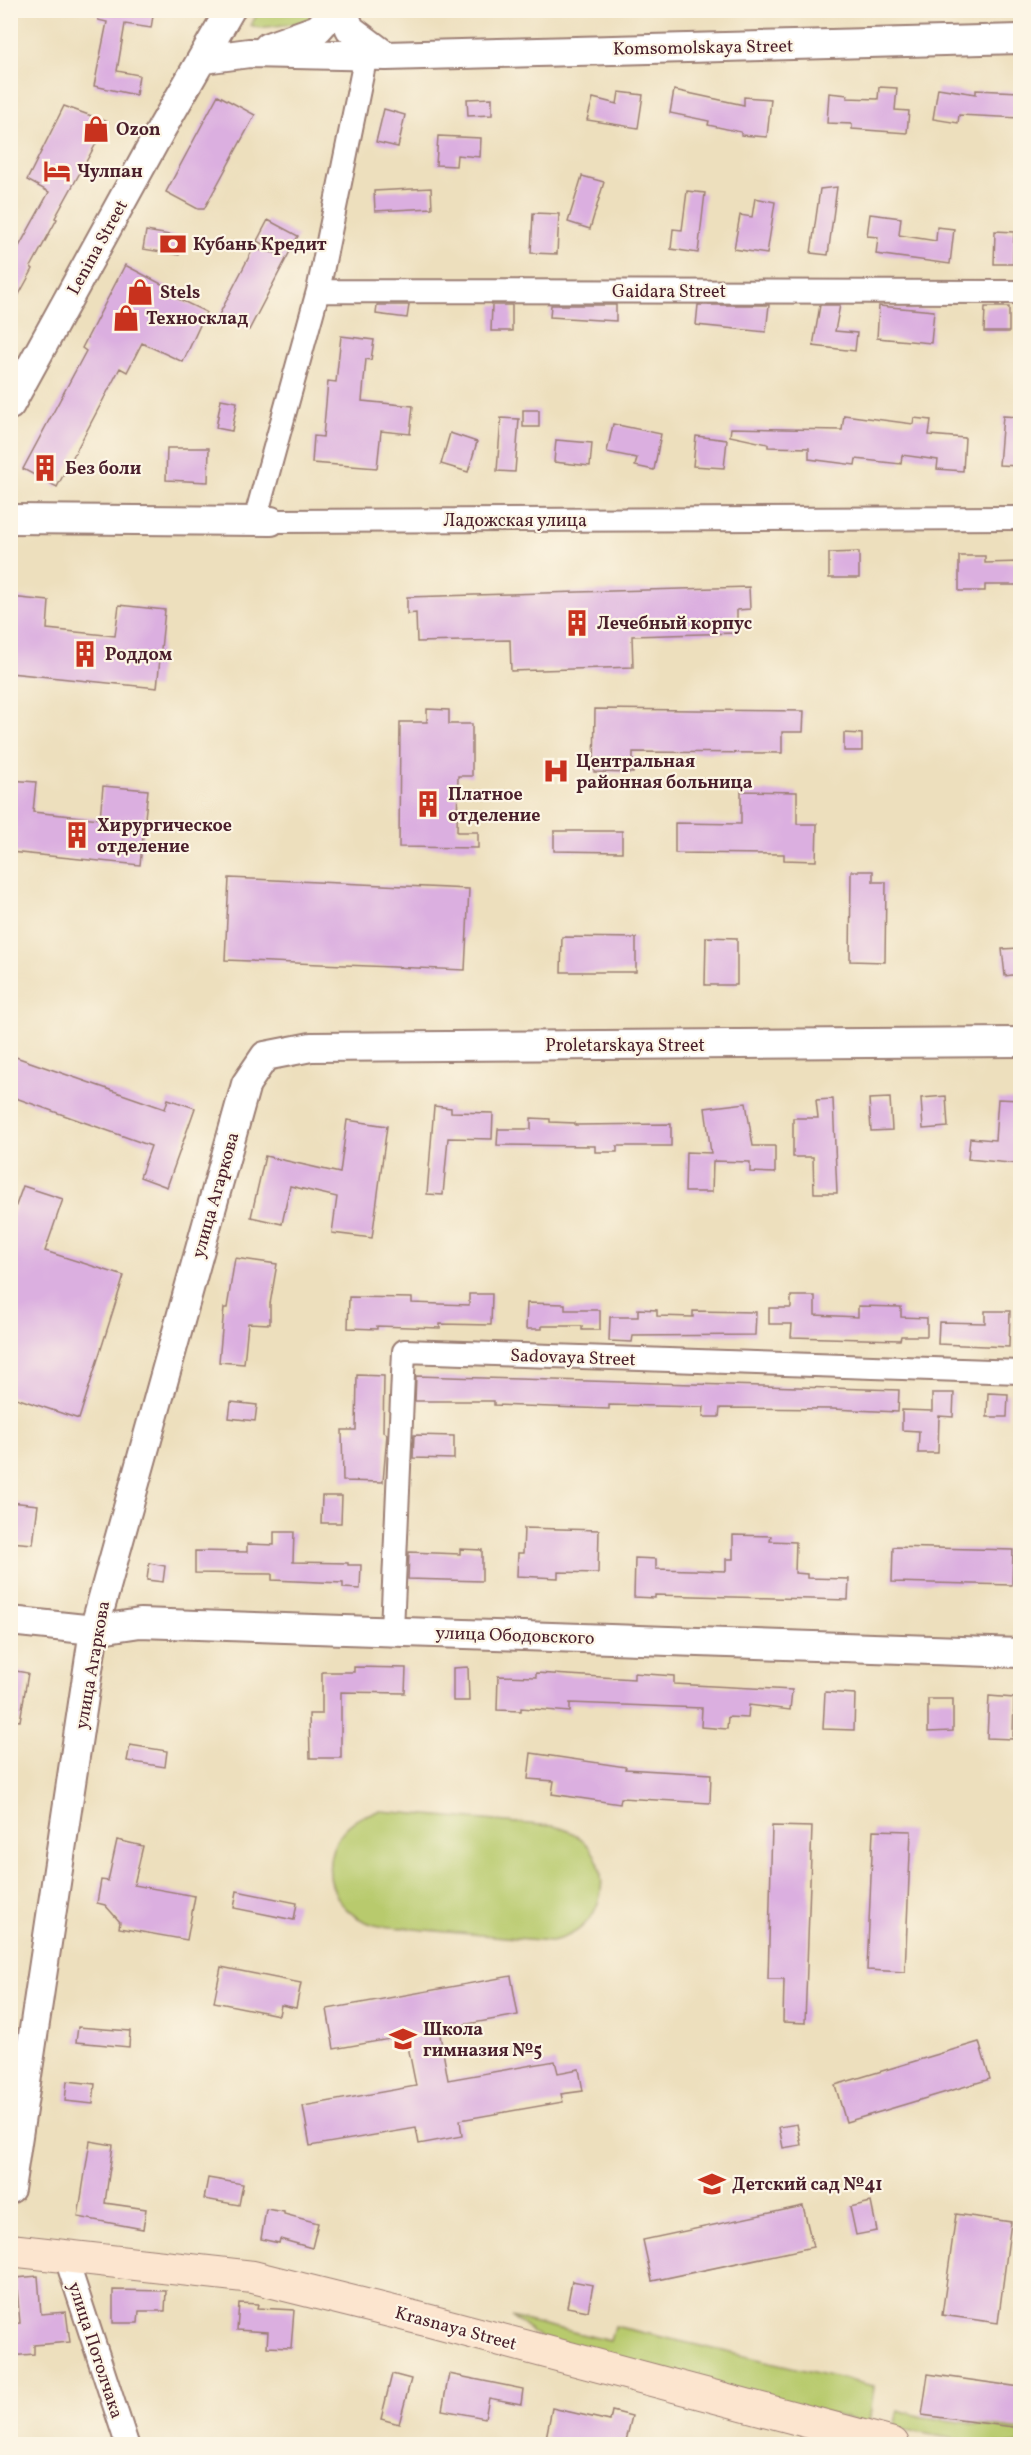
<svg xmlns="http://www.w3.org/2000/svg" width="1031" height="2455" font-family="Vollkorn,serif">
	<style>
		.grass { fill: #b8ca6d; stroke: #81744c; stroke-width: 1.5 }
		.building { fill: #dbafe0 }
		.lines { fill: none; stroke-linecap: round; stroke-linejoin: round }
		.minor-casing { stroke: #9c7f74; stroke-width: 26 }
		.tertiary-casing { stroke: #9c7f74; stroke-width: 32 }
		.secondary-casing { stroke: #9c7f74; stroke-width: 34 }
		.minor { stroke: #fff; stroke-width: 22 }
		.tertiary { stroke: #fff; stroke-width: 28 }
		.secondary { stroke: #fce5cf; stroke-width: 32 }
		.labels { text-anchor: middle; stroke-width: 4.5; stroke-linejoin: round; paint-order: stroke }
		.street-label { font-size: 18px; fill: #4a1f2b; stroke: #fcf5e5 }
		.poi-label { font-size: 18px; font-weight: bold; fill: #4a1f2b; stroke: #fcf5e5; text-anchor: start }
	</style>
	<rect width="100%" height="100%" fill="#fcf5e5"/>
	<filter id="ink" filterUnits="userSpaceOnUse"><feTurbulence type="fractalNoise" baseFrequency=".0167" numOctaves="2"/><feDisplacementMap in="SourceGraphic" scale="12" xChannelSelector="R" yChannelSelector="G"/><feConvolveMatrix kernelMatrix="1 2 1 2 8 2 1 2 1" color-interpolation-filters="sRGB"/></filter>
	<filter id="wash" filterUnits="userSpaceOnUse"><feTurbulence type="fractalNoise" baseFrequency=".008" numOctaves="4" result="noise"/><feDisplacementMap in="SourceGraphic" scale="24" xChannelSelector="R" yChannelSelector="G"/><feGaussianBlur stdDeviation="1.35" result="paint"/><feColorMatrix in="noise" values="0 0 0 0 0 0 0 0 0 0 0 0 0 0 0 0 0 1.4 0 .05"/><feComposite in="paint" operator="in"/></filter>
	<g filter="url(#wash)">
		<rect width="100%" height="100%" fill="#eddfbd"/>
		<path class="grass" d="M259,11H314L308,22L259,28L251,25Z
			M381,1811L552,1826C620,1838 617,1931 550,1941L380,1926C312,1912 313,1822 381,1811Z
			M511,2317L610,2341L614,2326L874,2386L869,2424L543,2339Z
			M898,2410L923,2417L1020,2430V2444H982L894,2428Z"/>
		<g id="blocks">
			<path class="building" d="M98,10H154L151,28L125,24L117,71L139,75L136,95L94,86L107,22L98,20Z
				M879,87L897,88L895,110L909,111L907,133L852,129V124L827,123L829,93L848,95L847,98L878,99Z
				M938,88L976,94V90L1020,92V118L959,115L958,123L933,119Z
				M674,90L744,105V97L771,99L767,137L741,135V132L708,125L709,121L670,113Z
				M619,92L643,95L638,128L587,120L593,98L617,104Z
				M218,95L255,115L204,209H198L166,192Z
				M492,98V115L468,116L467,99Z
				M64,106L108,122L55,218L57,219L31,267L33,269L10,311V263L49,192L27,180Z
				M384,109L405,115L398,147L376,142Z
				M438,136L481,138L480,157L457,155L456,166L436,165Z
				M582,176L604,182L590,229L568,222Z
				M837,187L828,255L811,253L820,189Z
				M431,188L432,208L375,211L374,191Z
				M687,191L705,193L698,253L671,249L673,229L682,230Z
				M755,198L775,202L767,254L734,249L740,215L752,217Z
				M533,213L559,214L557,254L531,253Z
				M870,214L901,218L899,235L936,241L937,227L954,229L950,264L876,254L878,237L867,236Z
				M268,220L298,236L249,330L219,315L253,249L280,254L257,241Z
				M146,231L182,237L179,255L143,249Z
				M995,231L1014,232L1013,264H994Z
				M125,265L171,289L168,294L206,312L183,362L142,343L127,372L120,368L57,487L23,469L86,351L82,348Z
				M377,305H409L407,318L376,314Z
				M492,305H512V331H491Z
				M551,305H616V321L550,317Z
				M698,305H769L766,332L696,325Z
				M820,305H840L835,331L857,333L855,351L813,346Z
				M879,306L934,311L931,343L877,338Z
				M985,307H1009V332H984Z
				M341,336L374,340L371,360L366,359L362,401L413,406L410,434L381,431L377,468L312,463L314,436L323,437L328,381L336,382Z
				M221,399L237,402L232,431L216,428Z
				M523,410H539V427H523Z
				M844,415L913,424L914,418L931,420L929,435L965,438L963,471L937,469L938,460L902,455L901,464L856,459L855,465L809,459V448L768,447V444L730,436L731,428L842,430Z
				M1003,416L1020,417V466L999,465Z
				M501,418L519,419L515,472L497,471Z
				M613,424L661,434L654,470L635,466L637,458L607,452Z
				M450,433L477,442L468,472L441,464Z
				M696,436L727,440L724,468L693,466Z
				M556,440L592,443L590,466L554,462Z
				M167,448H209L208,482L166,480Z
				M859,552V578H829V553Z
				M959,556H985V563L1020,562V585H985V591H959Z
				M749,587L750,609L737,610V633L632,636L633,667L511,671L510,640L417,642L416,613L407,614V597Z
				M10,597L49,601L47,629L115,636L119,605L165,610L157,688L10,673Z
				M427,709L449,710V724H472V776H458L457,832H478V848L399,847L400,722H427Z
				M595,709L804,711L803,732H782V753L633,752V773L594,772Z
				M844,733L862,734V751H844Z
				M10,780L36,782L33,812L100,819L103,786L148,790L140,865L10,852Z
				M741,791L797,792V824H817L816,861L784,860V854L675,853V823L741,824Z
				M554,831H622V852L554,851Z
				M851,871H873V882H886L885,962L850,961Z
				M229,878L469,889L465,970L225,960Z
				M562,937L636,938V972H561Z
				M706,937L737,938V985H705Z
				M1019,948L1020,974L1005,976L1002,949Z
				M10,1055L165,1109L168,1099L195,1108L167,1187L140,1177L151,1146L10,1096Z
				M946,1096L948,1127L923,1129L921,1098Z
				M890,1098L892,1130L871,1131L869,1099Z
				M833,1099L837,1193H814L813,1157H793V1118H818L816,1100Z
				M998,1099L1020,1100V1164L968,1159L970,1138L995,1140Z
				M746,1103L753,1146H775V1173L750,1172V1162L713,1161L712,1192H685L686,1152L711,1153L705,1108Z
				M434,1106L451,1108V1112L493,1113L492,1139L448,1138L443,1195L427,1194Z
				M531,1118L550,1119V1122L575,1123V1125L671,1124V1146H617V1152H595V1146L497,1145L498,1129H531Z
				M347,1120L387,1126L372,1238L332,1233L337,1197L290,1186L282,1224L251,1217L265,1156L340,1173Z
				M23,1186L63,1199L45,1251L124,1276L79,1419L10,1396V1222Z
				M235,1258L277,1264L270,1304V1324L248,1323L244,1364L219,1362L224,1308H227Z
				M469,1294H492L491,1325L440,1324V1328L377,1326V1329L348,1328L349,1297L412,1298V1303L469,1305Z
				M791,1296H815V1315L858,1317V1306L901,1307V1317L927,1318V1336H901L900,1340L791,1337L792,1324H769V1308H791Z
				M527,1303L565,1304V1310H600V1330H582V1326H542V1329H526Z
				M638,1309L657,1310V1316L693,1317V1311L756,1312L755,1335L633,1336L632,1342L609,1341L610,1317H638Z
				M985,1311H1010L1009,1347L938,1344L939,1322L985,1323Z
				M357,1375L384,1376L383,1432L387,1434L383,1482L343,1481L342,1430H356Z
				M416,1376L899,1390L898,1412L832,1409L720,1408L719,1417H703L704,1407L609,1405V1409L494,1405V1401H415Z
				M932,1393H954L953,1417L939,1416L938,1453H918L919,1431L902,1430V1410L932,1411Z
				M988,1393L1008,1394L1007,1417H987Z
				M231,1402L257,1405L255,1421L229,1418Z
				M414,1435L454,1436V1459L413,1458Z
				M322,1496H342L341,1523H321Z
				M10,1502L38,1505L33,1544L10,1542Z
				M524,1528L599,1530L598,1573L558,1572V1578L517,1576L518,1553H523Z
				M274,1532H294L293,1562L348,1563V1565H361L360,1589L343,1588V1583L272,1580V1574L195,1573V1551L247,1552V1544L274,1545Z
				M733,1535L771,1536L770,1541L796,1542L795,1573L807,1574V1578L849,1579L848,1600L655,1595V1598L634,1597L635,1558L656,1559V1569L726,1571V1559H733Z
				M893,1547L1013,1550L1012,1585L892,1582Z
				M460,1549L482,1550V1581L408,1579L409,1552L460,1554Z
				M149,1563L165,1566L163,1582L147,1580Z
				M354,1667L406,1668L405,1693L341,1692V1758H310L309,1714H322V1672H354Z
				M468,1667L469,1701H453V1668Z
				M10,1670L28,1673L20,1721L10,1720Z
				M536,1673L634,1679V1673L674,1676V1684L792,1690L790,1710L749,1705L748,1718L728,1717L727,1729L701,1727L702,1708L570,1703V1712L521,1708V1711L497,1710L498,1676L536,1677Z
				M825,1692L855,1694L854,1730L823,1729Z
				M989,1696L1014,1698L1013,1739L987,1738Z
				M928,1699H953V1731L928,1732Z
				M130,1745L167,1751L165,1767L127,1761Z
				M531,1753L626,1767L625,1769L711,1774L710,1803L621,1798L620,1804L552,1794L554,1781L528,1779Z
				M772,1826L812,1827L805,2023L783,2022L784,1979H768Z
				M873,1830L911,1831L905,1972L867,1970Z
				M117,1840L143,1846L134,1885L195,1896L187,1940L119,1928L120,1922L105,1905L97,1903L101,1880L108,1881Z
				M237,1891L297,1903L294,1920L234,1908Z
				M221,1967L301,1983L296,2008L281,2005L279,2015L214,2002Z
				M511,1976L518,2015L439,2029L448,2080L555,2061L558,2073L579,2069L583,2091L561,2094L563,2102L460,2120L462,2136L419,2144L416,2128L310,2146L303,2106L416,2086L406,2036L334,2049L327,2009Z
				M78,2027L130,2031L129,2047L76,2042Z
				M979,2042L990,2079L846,2122L835,2085Z
				M67,2081L95,2084L93,2104L65,2101Z
				M797,2124L801,2145L783,2148L779,2127Z
				M90,2141L113,2145L105,2203L146,2209L143,2229L78,2217Z
				M208,2178L243,2184L239,2205L204,2199Z
				M871,2202L877,2231L856,2235L850,2207Z
				M803,2206L813,2247L652,2281L643,2240Z
				M266,2209L284,2212V2214L318,2223L312,2248L280,2239L279,2243L261,2239Z
				M956,2214L1011,2222L998,2323L942,2315Z
				M38,2276L41,2314L66,2312L70,2342L34,2345V2354L10,2356V2324L20,2323L16,2278Z
				M572,2281L593,2285L588,2311L567,2307Z
				M113,2290L166,2291L165,2311H139L138,2323H113Z
				M239,2303L258,2304L257,2308L294,2310L291,2348L267,2347L268,2332L237,2330Z
				M392,2374L411,2379L399,2424L381,2419Z
				M449,2374L523,2389L521,2404L489,2398L485,2418L442,2410Z
				M928,2374L1020,2387V2428L922,2415Z
				M552,2408L610,2421L612,2411L632,2416L625,2445H574L546,2438Z"/>
		</g>
	</g>
	<g filter="url(#ink)">
		<use href="#blocks" fill-opacity="0" stroke="#9c7f74" stroke-width="1.5"/>
		<g class="lines">
			<defs>
				<path id="minor" d="M318,291L1020,292
					M255,520L318,291L366,55
					M271,521L1020,518
					M392,1630L404,1351L1020,1372
					M65,2255L127,2444"/>
				<path id="tertiary" d="M343,10L350,29L386,56
					M268,47L318,29L335,10
					M204,59L249,53L386,56L1020,39
					M10,405L162,128L230,10
					M10,519L271,521
					M10,1621L94,1630L140,1623L1020,1653
					M10,2189L94,1630L246,1084L265,1056L311,1047L1020,1042"/>
				<path id="secondary" d="M10,2250L253,2277L430,2321L893,2444"/>
			</defs>
			<use href="#minor" class="minor-casing"/>
			<use href="#tertiary" class="tertiary-casing"/>
			<use href="#secondary" class="secondary-casing"/>
			<use href="#minor" class="minor"/>
			<use href="#tertiary" class="tertiary"/>
			<use href="#secondary" class="secondary"/>
		</g>
	</g>
	<defs>
		<symbol id="shop-bare" viewBox="-9 -9 18 18"><path d="M-5-2.5h2.3a2.7 3.5 0 0 1 5.4 0H5L5.5 6h-11ZM-1.5-2.5h3a1.5 2.3 0 0 0-3 0Z" fill="#c8321e" stroke="#fcf5e5" stroke-width="2.5" paint-order="stroke"/></symbol>
		<symbol id="hotel-bare" viewBox="-9 -9 18 18"><path d="M-6-4.5h1.5V1H6V5H4.5V3h-9V5H-6ZM-4 0a1.8 1.8 0 1 1 3.6 0ZM.5 0V-2.5h3Q6-2.5 6 0Z" fill="#c8321e" stroke="#fcf5e5" stroke-width="2.5" paint-order="stroke"/></symbol>
		<symbol id="bank-bare" viewBox="-9 -9 18 18"><path d="M-6-4H6V4H-6ZM0-2.3a2.3 2.3 0 1 0 0 4.6a2.3 2.3 0 1 0 0-4.6Z" fill="#c8321e" stroke="#fcf5e5" stroke-width="2.5" paint-order="stroke"/></symbol>
		<symbol id="building-bare" viewBox="-9 -9 18 18"><path d="M-4-6H4V6H1V3H-1V6H-4ZM-2.5-4.3h1.7v1.8h-1.7ZM.8-4.3h1.7v1.8H.8ZM-2.5-1h1.7V.8h-1.7ZM.8-1h1.7V.8H.8Z" fill="#c8321e" stroke="#fcf5e5" stroke-width="2.5" paint-order="stroke"/></symbol>
		<symbol id="hospital-bare" viewBox="-9 -9 18 18"><path d="M-5-5h3v3.5h4V-5h3V5h-3V1.5h-4V5h-3Z" fill="#c8321e" stroke="#fcf5e5" stroke-width="2.5" paint-order="stroke"/></symbol>
		<symbol id="school-bare" viewBox="-9 -9 18 18"><path d="M0-5L7-2L0 1L-7-2ZM-4 1L0 2.5L4 1V4Q0 6-4 4Z" fill="#c8321e" stroke="#fcf5e5" stroke-width="2.5" paint-order="stroke"/></symbol>
	</defs>
	<g fill-rule="evenodd">
		<use href="#shop-bare" x="77" y="110" width="38" height="38"/>
		<use href="#hotel-bare" x="38" y="152" width="38" height="38"/>
		<use href="#bank-bare" x="154" y="225" width="38" height="38"/>
		<use href="#shop-bare" x="121" y="273" width="38" height="38"/>
		<use href="#shop-bare" x="107" y="299" width="38" height="38"/>
		<use href="#building-bare" x="26" y="449" width="38" height="38"/>
		<use href="#building-bare" x="558" y="604" width="38" height="38"/>
		<use href="#building-bare" x="66" y="635" width="38" height="38"/>
		<use href="#hospital-bare" x="537" y="752" width="38" height="38"/>
		<use href="#building-bare" x="409" y="785" width="38" height="38"/>
		<use href="#building-bare" x="58" y="816" width="38" height="38"/>
		<use href="#school-bare" x="384" y="2020" width="38" height="38"/>
		<use href="#school-bare" x="693" y="2165" width="38" height="38"/>
	</g>
	<g class="labels">
		<g class="street-label">
			<text transform="translate(703 47) rotate(-1)" y="6">Komsomolskaya Street</text>
			<text transform="translate(97 247) rotate(-61)" y="6">Lenina Street</text>
			<text x="669" y="297">Gaidara Street</text>
			<text x="515" y="526">Ладожская улица</text>
			<text x="625" y="1051">Proletarskaya Street</text>
			<text transform="translate(215 1195) rotate(-74)" y="6">улица Агаркова</text>
			<text transform="translate(573 1357) rotate(2)" y="6">Sadovaya Street</text>
			<text transform="translate(515 1635) rotate(2)" y="6">улица Ободовского</text>
			<text transform="translate(92 1665) rotate(-80)" y="6">улица Агаркова</text>
			<text transform="translate(456 2328) rotate(15)" y="6">Krasnaya Street</text>
			<text transform="translate(96 2350) rotate(72)" y="6">улица Потолчака</text>
		</g>
		<g class="poi-label">
			<text x="116" y="135">Ozon</text>
			<text x="77" y="177">Чулпан</text>
			<text x="193" y="250">Кубань Кредит</text>
			<text x="160" y="298">Stels</text>
			<text x="146" y="324">Техносклад</text>
			<text x="65" y="474">Без боли</text>
			<text x="597" y="629">Лечебный корпус</text>
			<text x="105" y="660">Роддом</text>
			<text x="576" y="767">Центральная<tspan x="576" dy="21">районная больница</tspan></text>
			<text x="448" y="800">Платное<tspan x="448" dy="21">отделение</tspan></text>
			<text x="97" y="831">Хирургическое<tspan x="97" dy="21">отделение</tspan></text>
			<text x="423" y="2035">Школа<tspan x="423" dy="21">гимназия №5</tspan></text>
			<text x="732" y="2190">Детский сад №41</text>
		</g>
	</g>
	<rect width="1031" height="2455" fill="none" stroke="#fcf5e5" stroke-width="36"/>
</svg>
